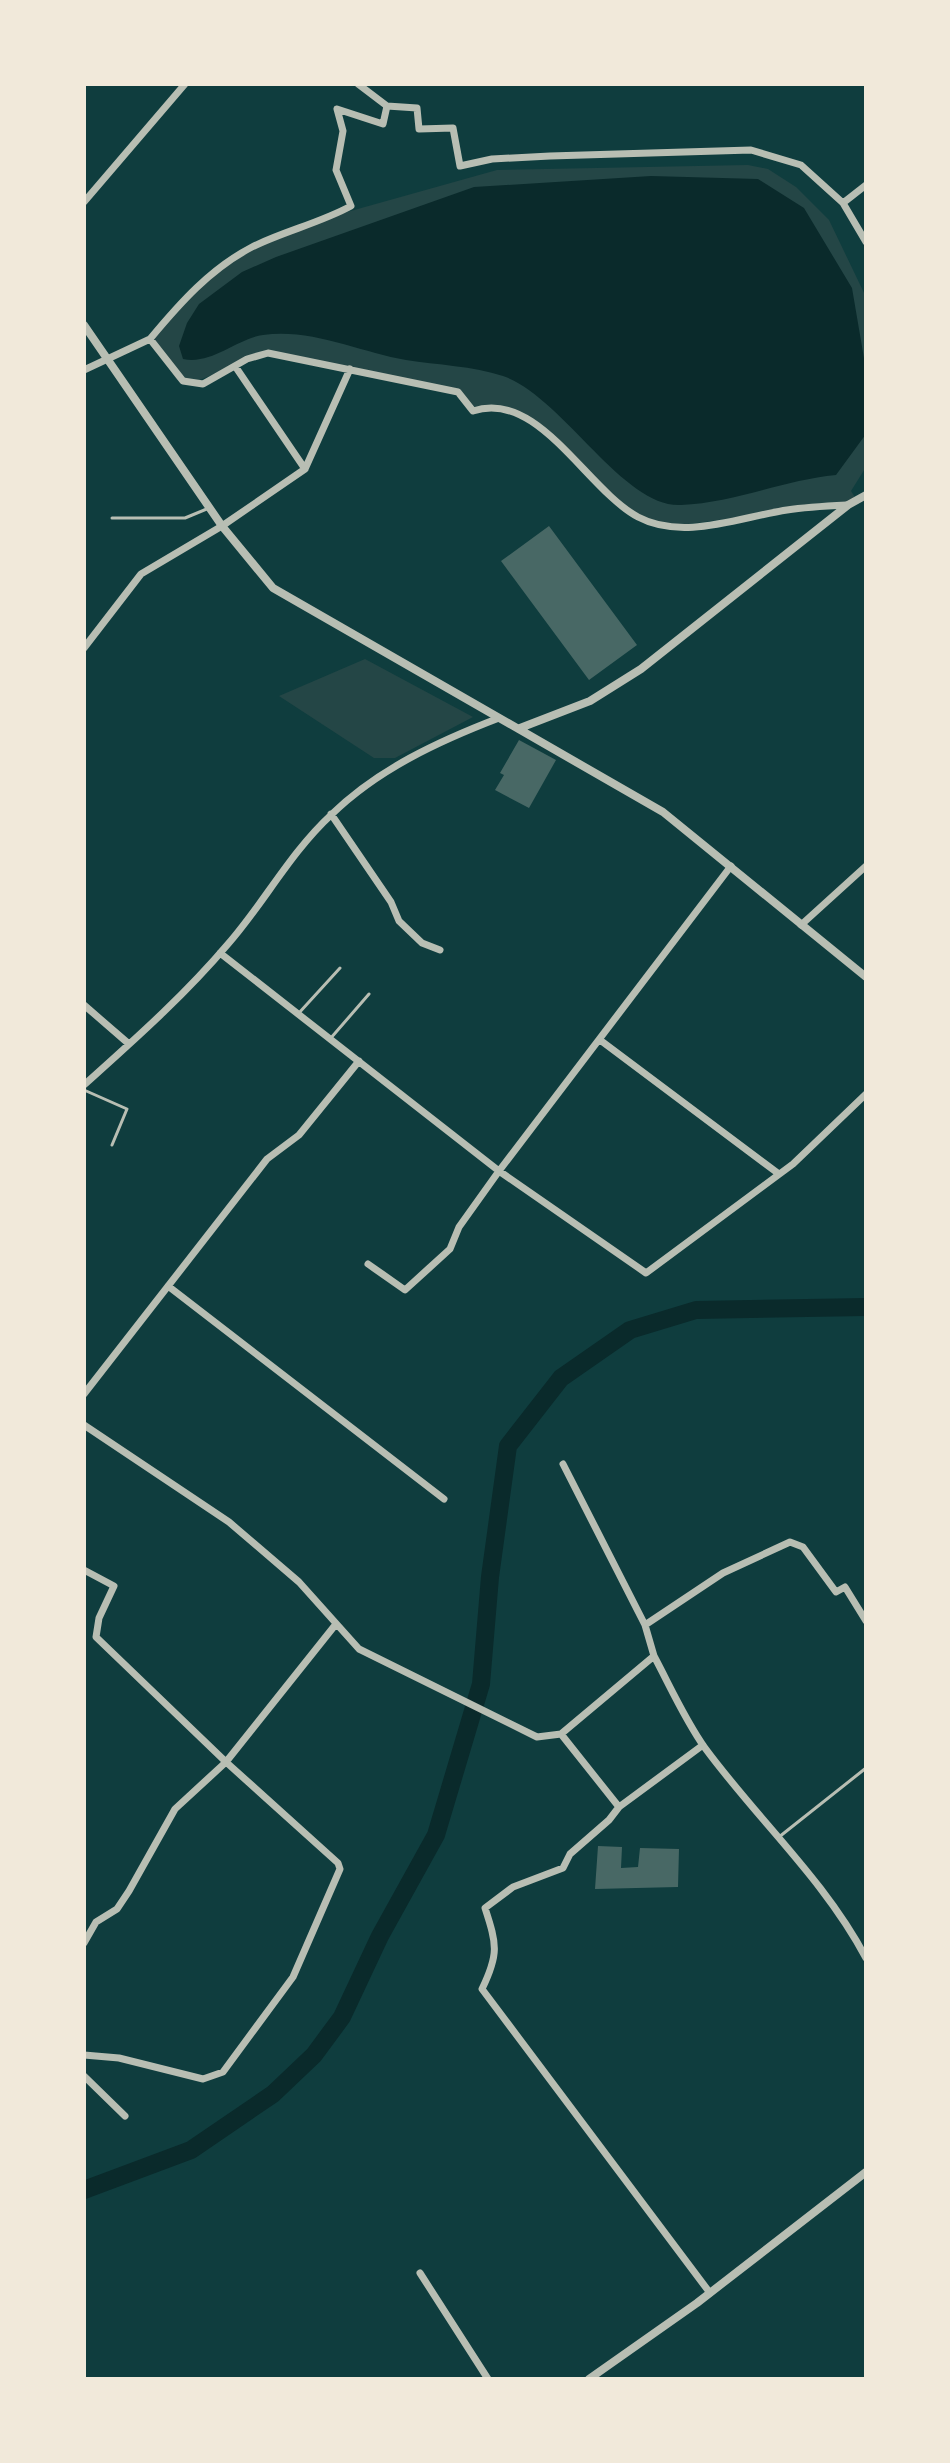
<svg xmlns="http://www.w3.org/2000/svg" width="950" height="2463" font-family="'Work Sans',sans-serif">
	<style>
		.green { fill: #244646 }
		.water { fill: #0a2a2b }
		.lines { fill: none; stroke-linecap: round; stroke-linejoin: round }
		.river { stroke: #0a2a2b; stroke-width: 18 }
		.building { fill: #486865 }
		.service { stroke: #b8beb3; stroke-width: 3 }
		.minor { stroke: #b8beb3; stroke-width: 7 }
		.tertiary { stroke: #b8beb3; stroke-width: 8 }
	</style>
	<rect width="100%" height="100%" fill="#0f3d3e"/>
	<path class="green" d="M748,165L768,169L796,187L829,220L866,297V467L851,491L856,499L840,504L673,526L637,515L517,411L488,405L473,409L458,391L268,352L192,383L177,380L148,339L204,281L255,248L340,214L497,170Z
		M365,659L473,717L395,758H374L279,696Z"/>
	<path class="water" d="M651,176L758,179L804,208L852,288L866,370V434L836,475C784,480 733,503 681,505C623,508 563,397 503,376C473,366 437,365 406,360C360,352 311,328 263,335C236,339 212,365 183,359L179,346L187,323L199,304L242,272L276,257L474,187Z"/>
	<g class="lines">
		<path class="river" d="M84,2190L191,2150L273,2094L314,2055L342,2017L380,1936L436,1835L481,1684L490,1577L508,1446L561,1378L630,1330L696,1310L866,1307"/>
	</g>
	<path class="building" d="M549,526L637,645L589,680L501,561Z
		M519,740L556,760L529,808L495,790L504,775L500,773Z
		M598,1846L622,1847L621,1868L638,1867L640,1848L679,1849L678,1887L595,1889Z"/>
	<g class="lines">
		<path class="service" d="M112,518H185L209,508
			M298,1014L340,968
			M330,1039L369,994
			M84,1090L127,1109L112,1145
			M779,1837L866,1768"/>
		<path class="minor" d="M387,106L417,108L419,129L453,128L460,166L492,159L550,156L751,150L801,165L843,203L866,242
			M84,202L185,84
			M843,203L866,185
			M150,339C180,303 210,269 252,247C284,231 320,223 351,206L336,170L343,131L337,109L383,124L387,106L358,84
			M235,366L305,469
			M84,370L150,339L183,381L203,384L247,359L268,353L458,392L473,411C538,389 586,489 638,517C683,541 740,517 787,510C807,507 828,506 848,505
			M84,648L141,574L222,526L305,469L350,369
			M331,814L391,902L399,921L422,943L440,950
			M801,925L866,866
			M220,953L499,1171L646,1273L793,1164L866,1094
			M84,1005L129,1044
			M600,1040L779,1174
			M84,1085C134,1040 184,996 228,944C264,903 290,853 331,815C378,769 439,741 499,718
			M368,1264L405,1290L450,1249L459,1227L499,1171L731,866
			M168,1286L444,1499
			M84,1394L267,1159L299,1135L359,1061
			M84,1425L229,1522L299,1582L359,1649L537,1737L561,1734L654,1656L645,1625L563,1464
			M84,1570L114,1586L99,1618L96,1637L226,1762L338,1863L340,1869L293,1977L223,2072L203,2079L119,2058L84,2055
			M645,1625L723,1573L790,1542L803,1547L836,1592L845,1587L866,1621
			M654,1656C670,1686 685,1720 705,1748C758,1820 824,1879 866,1958
			M561,1734L619,1807L703,1745
			M619,1807L609,1820L570,1854L563,1868L513,1887L485,1908C497,1945 499,1954 482,1989L710,2293
			M84,1943L96,1922L117,1909L129,1891L175,1809L226,1762L336,1624
			M84,2076L125,2116
			M420,2273L488,2379"/>
		<path class="tertiary" d="M84,325L222,526L273,588L663,812L866,977
			M520,728L590,701L641,669L848,505L866,495
			M589,2379L697,2303L866,2172"/>
	</g>
	<rect width="950" height="2463" fill="none" stroke="#f1e9da" stroke-width="172"/>
</svg>
